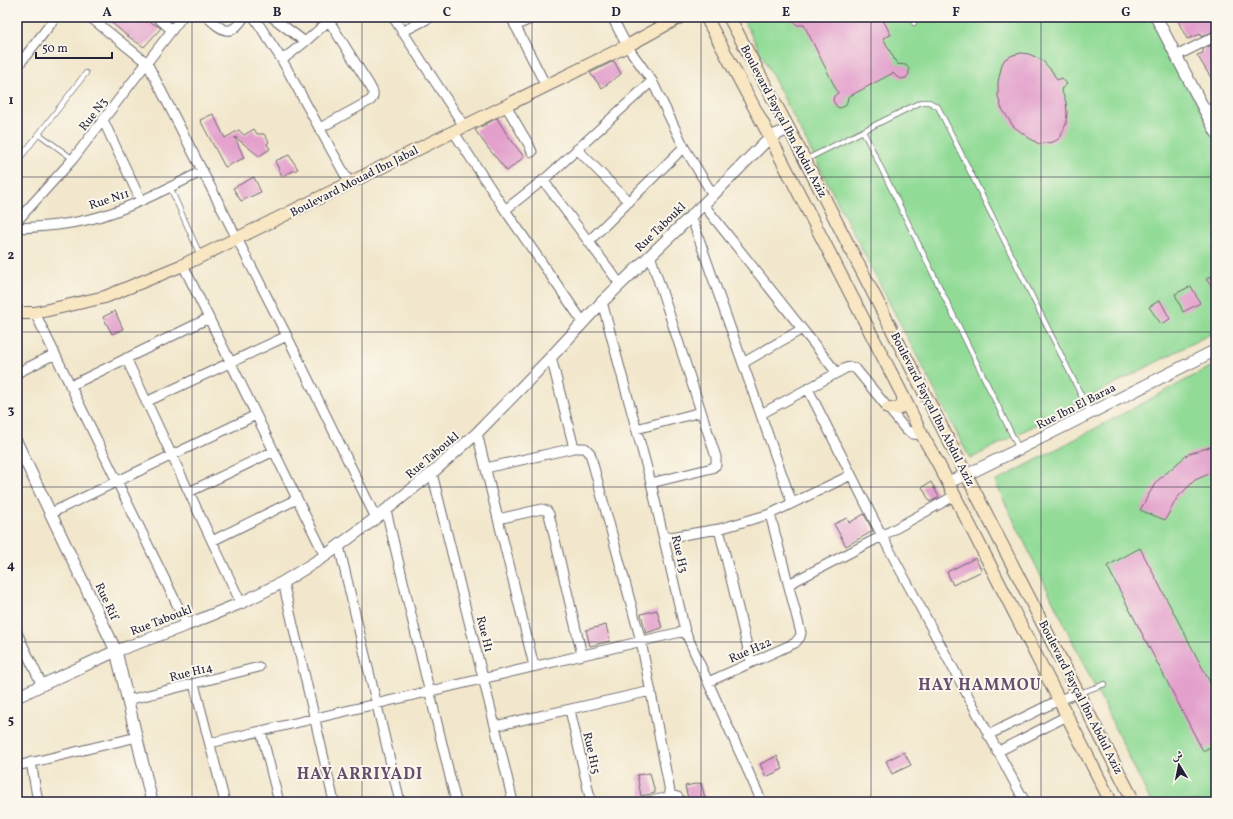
<svg xmlns="http://www.w3.org/2000/svg" width="1233" height="819" font-family="Vollkorn,Amiri,serif">
	<style>
		.green { fill: #92db97; stroke: #5a7e69 }
		.building { fill: #e3a0cc }
		.lines { fill: none; stroke-linecap: round; stroke-linejoin: round }
		.service-casing { stroke: #6b676e; stroke-width: 6 }
		.minor-casing { stroke: #6b676e; stroke-width: 11 }
		.tertiary-casing { stroke: #6b676e; stroke-width: 13 }
		.secondary-casing { stroke: #6b676e; stroke-width: 14 }
		.service { stroke: #fff; stroke-width: 4.5 }
		.minor { stroke: #fff; stroke-width: 9 }
		.tertiary { stroke: #fff; stroke-width: 11 }
		.secondary { stroke: #f9e7c3; stroke-width: 12 }
		.grid { fill: none; stroke: #22223b; stroke-width: 1; stroke-opacity: 0.55 }
		.labels { text-anchor: middle; stroke-width: 4; stroke-linejoin: round; paint-order: stroke }
		.street-label { font-size: 12px; fill: #22223b; stroke: #fbf7ec }
		.district-label { font-size: 16px; font-weight: bold; letter-spacing: 1px; fill: #664e6e; stroke: #fbf7ec }
		.neatline { fill: none; stroke: #22223b; stroke-width: 1.5 }
		.grid-label { font-size: 13px; text-anchor: middle; font-weight: bold; fill: #22223b }
	</style>
	<rect width="100%" height="100%" fill="#fbf7ec"/>
	<filter id="ink" filterUnits="userSpaceOnUse"><feTurbulence type="fractalNoise" baseFrequency=".025" numOctaves="2"/><feDisplacementMap in="SourceGraphic" scale="8" xChannelSelector="R" yChannelSelector="G"/><feConvolveMatrix kernelMatrix="1 2 1 2 8 2 1 2 1" color-interpolation-filters="sRGB"/></filter>
	<filter id="wash" filterUnits="userSpaceOnUse"><feTurbulence type="fractalNoise" baseFrequency=".012" numOctaves="4" result="noise"/><feDisplacementMap in="SourceGraphic" scale="16" xChannelSelector="R" yChannelSelector="G"/><feGaussianBlur stdDeviation="0.9" result="paint"/><feColorMatrix in="noise" values="0 0 0 0 0 0 0 0 0 0 0 0 0 0 0 0 0 1.4 0 .05"/><feComposite in="paint" operator="in"/></filter>
	<g filter="url(#wash)">
		<rect width="100%" height="100%" fill="#f2e7cc"/>
		<path class="green" d="M742,17H1153L1216,140V331L970,459Z
			M1216,364V802H1151L995,482Z"/>
		<g id="blocks">
			<path class="building" d="M105,17H142L161,28L144,47L126,35Z
				M789,17H874L875,20L882,18L891,35L883,38L897,64L906,65L909,69V74L906,78L901,79L897,77L893,73L848,97L847,102L845,106L840,108L837,107L833,101L834,96L838,93L804,25H797Z
				M1176,17H1216V30L1201,37V34L1187,39Z
				M1216,43V86L1197,55L1203,53V49Z
				M1021,53L1029,54L1042,60L1052,71L1057,80L1062,78L1067,84L1061,89L1066,102L1067,113L1066,124L1060,138L1053,142L1039,144L1029,138L1013,126L1001,107L998,96V82L1002,64L1005,59L1013,55Z
				M614,61L621,74L602,88L590,73Z
				M213,114L225,138L239,130L244,135L254,129L257,134H264L269,142L267,144L270,149L259,156L235,137L244,158L225,167L200,120Z
				M497,118L506,133L524,157L507,171L488,148L475,130Z
				M289,155L298,169L282,176L275,161Z
				M254,177L261,192L241,201L233,188Z
				M1216,274V293L1206,279Z
				M1191,286L1200,303L1183,312L1175,294Z
				M1160,300L1170,319L1161,324L1149,307Z
				M115,311L123,329L112,334L103,317Z
				M1216,445V471L1195,480L1177,498L1165,520L1140,510L1156,482L1188,454Z
				M931,482L939,497L930,502L922,487Z
				M864,514L873,531L846,546L834,524L847,518L849,523Z
				M1140,548L1216,694V744L1203,751L1107,566Z
				M975,558L982,571L953,585L947,572Z
				M657,610L662,628L646,633L641,614Z
				M606,625L610,641L590,646L586,630Z
				M904,752L911,765L892,774L886,761Z
				M777,756L783,769L766,777L760,764Z
				M650,773L655,793L641,796L637,775Z
				M701,783L706,802H689L685,786Z"/>
		</g>
	</g>
	<g filter="url(#ink)">
		<use href="#blocks" fill-opacity="0" stroke="#6b676e" stroke-width="1"/>
		<g class="lines">
			<defs>
				<path id="service" d="M911,17L914,23
					M863,131L1019,449
					M39,134L73,159
					M805,160L921,102H929L938,107L1090,413
					M17,162L86,73
					M170,187L200,255
					M1080,693L1105,684"/>
				<path id="minor" d="M90,17L147,63L287,336L376,518
					M157,17L172,30
					M207,17C222,30 230,39 244,17
					M254,17L282,60L350,184
					M272,17L305,42
					M393,17L464,126
					M511,17L546,86
					M612,17L627,46L652,81L684,147L713,195
					M515,26L535,17
					M402,32L431,17
					M1176,56L1216,36
					M282,60L305,42L333,17
					M17,67L56,17
					M506,106L529,145L532,152
					M1205,112L1216,106
					M103,120L141,201
					M320,128L371,100C375,95 373,91 370,86L329,21
					M453,131L505,210L583,322
					M577,149L629,202
					M543,180L620,284
					M703,204L837,373
					M505,210L547,177L652,81
					M691,216L792,503
					M17,221L73,159L182,17
					M17,228C46,227 83,223 111,213C142,202 172,186 203,171
					M589,241L684,147
					M650,255L716,457V465L712,468L651,483
					M183,265L325,556
					M602,302L651,483L685,631L762,802
					M35,313L187,625
					M551,357L574,448
					M126,358L241,603
					M743,363L802,329
					M17,373L55,354
					M70,386L209,318
					M808,389L882,536L1025,802
					M146,402L287,336
					M761,414L846,368L851,367L856,369L906,430L913,434L922,435
					M636,429L701,412
					M477,433L534,666
					M486,468L574,448H585L590,453L641,641L671,797
					M432,473L495,726L513,802
					M189,492L274,451
					M386,510L456,802
					M51,513L256,415
					M498,519L542,509L547,511L549,514L582,655
					M719,529L751,662
					M664,538L719,529L770,514L851,475
					M212,541L297,499
					M339,546L400,802
					M283,582L334,802
					M789,584L882,536L954,496
					M17,633L42,685
					M708,682L795,643L800,637L801,633L770,514
					M194,684L225,802
					M128,700L259,667
					M570,710L591,802
					M495,726L651,691
					M261,731L279,802
					M988,735L1059,700L1078,693
					M210,743L685,631
					M997,752L1067,716
					M31,762L38,802
					M17,766L137,737
					M647,802L674,796L678,797L680,802"/>
				<path id="tertiary" d="M1156,17L1216,132
					M17,443L116,651L152,802
					M948,482L966,475L1019,449L1216,350
					M17,697L42,685L116,651L187,625L241,603L283,582L325,556L376,518L432,473L477,433L551,357L602,302L713,195L770,137L789,129"/>
				<path id="secondary" d="M706,17L770,137L903,396L922,435L939,465L1111,802
					M729,17L789,129L1134,802
					M17,313H35L105,297L183,265L627,46L680,17
					M888,408L898,409L903,404V396"/>
			</defs>
			<use href="#service" class="service-casing"/>
			<use href="#minor" class="minor-casing"/>
			<use href="#tertiary" class="tertiary-casing"/>
			<use href="#secondary" class="secondary-casing"/>
			<use href="#service" class="service"/>
			<use href="#minor" class="minor"/>
			<use href="#tertiary" class="tertiary"/>
			<use href="#secondary" class="secondary"/>
		</g>
	</g>
	<path class="grid" d="M192,17V802M362,17V802M532,17V802M701,17V802M871,17V802M1041,17V802M17,177H1216M17,332H1216M17,487H1216M17,642H1216"/>
	<g class="labels">
		<g class="street-label">
			<text transform="translate(93 114) rotate(-52)" y="4">Rue N3</text>
			<text transform="translate(784 121) rotate(62)" y="4">Boulevard Fayçal Ibn Abdul Aziz</text>
			<text transform="translate(354 181) rotate(-27)" y="4">Boulevard Mouad Ibn Jabal</text>
			<text transform="translate(109 199) rotate(-18)" y="4">Rue N11</text>
			<text transform="translate(660 227) rotate(-44)" y="4">Rue Taboukl</text>
			<text transform="translate(1076 406) rotate(-27)" y="4">Rue Ibn El Baraa</text>
			<text transform="translate(933 409) rotate(63)" y="4">Boulevard Fayçal Ibn Abdul Aziz</text>
			<text transform="translate(432 455) rotate(-40)" y="4">Rue Taboukl</text>
			<text transform="translate(680 554) rotate(77)" y="4">Rue H3</text>
			<text transform="translate(107 601) rotate(65)" y="4">Rue Rif</text>
			<text transform="translate(161 620) rotate(-21)" y="4">Rue Taboukl</text>
			<text transform="translate(485 634) rotate(76)" y="4">Rue H1</text>
			<text transform="translate(750 650) rotate(-24)" y="4">Rue H22</text>
			<text transform="translate(191 672) rotate(-14)" y="4">Rue H14</text>
			<text transform="translate(1081 697) rotate(63)" y="4">Boulevard Fayçal Ibn Abdul Aziz</text>
			<text transform="translate(592 753) rotate(77)" y="4">Rue H15</text>
		</g>
		<g class="district-label">
			<text x="980" y="690">HAY HAMMOU</text>
			<text x="360" y="779">HAY ARRIYADI</text>
		</g>
	</g>
	<rect width="1233" height="819" fill="none" stroke="#fbf7ec" stroke-width="44"/>
	<g transform="translate(1179 765) rotate(350)" stroke="#fbf7ec" stroke-width="3" paint-order="stroke">
	<path d="M0-3L7 15L0 10L-7 15Z" fill="#22223b"/>
	<text y="-6" font-size="11" font-weight="bold" text-anchor="middle" fill="#22223b">ش</text>
	</g>
	<path d="M36 52v6h76v-6" fill="none" stroke="#22223b" stroke-width="2"/>
	<text x="42" y="52" font-size="12" fill="#22223b" stroke="#fbf7ec" stroke-width="3" paint-order="stroke">50 m</text>
	<rect x="22" y="22" width="1189" height="775" class="neatline"/>
	<g class="grid-label">
		<text x="107" y="16">A</text>
		<text x="277" y="16">B</text>
		<text x="447" y="16">C</text>
		<text x="616" y="16">D</text>
		<text x="786" y="16">E</text>
		<text x="956" y="16">F</text>
		<text x="1126" y="16">G</text>
		<text x="11" y="104">1</text>
		<text x="11" y="259">2</text>
		<text x="11" y="414">3</text>
		<text x="11" y="569">4</text>
		<text x="11" y="724">5</text>
	</g>
</svg>
